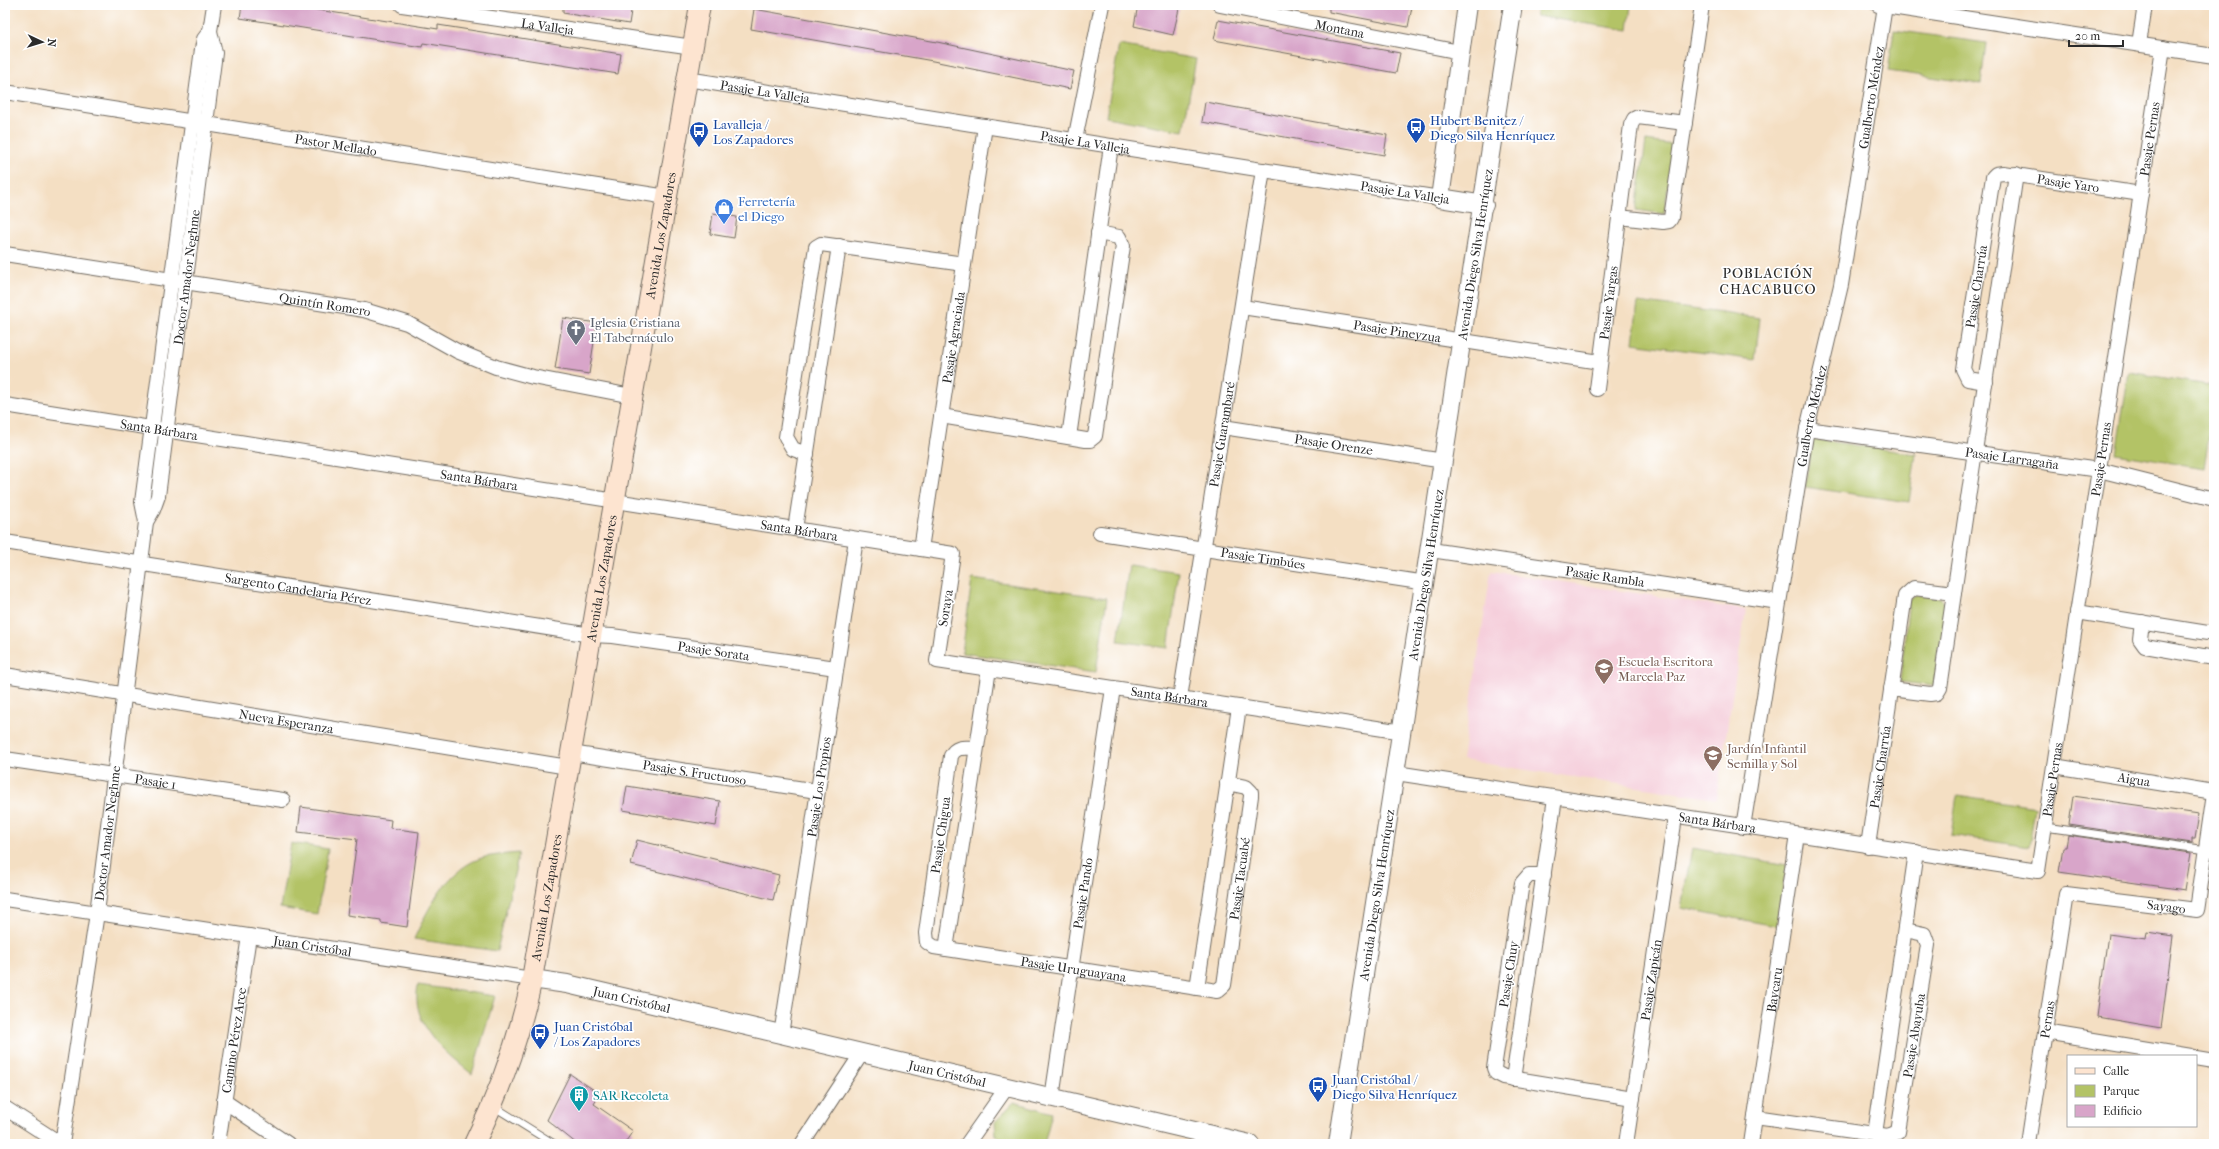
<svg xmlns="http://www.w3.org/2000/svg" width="2219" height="1149" font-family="'IM FELL French Canon',serif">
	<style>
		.built { fill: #f5cfdb }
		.green { fill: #b3c366; stroke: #6f7748 }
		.building { fill: #d8a5c9 }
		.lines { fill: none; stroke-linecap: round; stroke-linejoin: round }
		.service-casing { stroke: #716a60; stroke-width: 9 }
		.minor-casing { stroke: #716a60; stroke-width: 16 }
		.tertiary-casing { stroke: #716a60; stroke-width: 20 }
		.secondary-casing { stroke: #716a60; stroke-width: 22 }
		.service { stroke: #fff; stroke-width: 7 }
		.minor { stroke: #fff; stroke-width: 14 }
		.tertiary { stroke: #fff; stroke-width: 18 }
		.secondary { stroke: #fde4d0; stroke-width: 20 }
		.labels { text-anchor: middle; stroke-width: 3.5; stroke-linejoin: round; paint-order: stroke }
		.street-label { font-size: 13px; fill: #2b2b2b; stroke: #fff }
		.transit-label { font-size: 13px; fill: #164399; stroke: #fff; text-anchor: start }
		.shop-label { font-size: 13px; fill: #366cbe; stroke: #fff; text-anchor: start }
		.worship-label { font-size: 13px; fill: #5b616d; stroke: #fff; text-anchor: start }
		.education-label { font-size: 13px; fill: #785e54; stroke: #fff; text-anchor: start }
		.culture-label { font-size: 13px; fill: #0d838f; stroke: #fff; text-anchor: start }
		.neighbourhood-label { font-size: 14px; letter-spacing: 1px; fill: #2b2b2b; stroke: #fff }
	</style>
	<rect width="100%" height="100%" fill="#fff"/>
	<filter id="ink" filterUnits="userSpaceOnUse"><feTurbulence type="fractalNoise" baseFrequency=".025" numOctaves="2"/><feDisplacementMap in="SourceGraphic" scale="8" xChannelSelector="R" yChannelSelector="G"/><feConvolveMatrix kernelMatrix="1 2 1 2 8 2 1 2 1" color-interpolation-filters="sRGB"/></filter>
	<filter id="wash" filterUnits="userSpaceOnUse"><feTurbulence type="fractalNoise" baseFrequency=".012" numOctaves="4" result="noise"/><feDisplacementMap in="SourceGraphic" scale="16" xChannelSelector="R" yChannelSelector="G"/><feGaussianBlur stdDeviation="0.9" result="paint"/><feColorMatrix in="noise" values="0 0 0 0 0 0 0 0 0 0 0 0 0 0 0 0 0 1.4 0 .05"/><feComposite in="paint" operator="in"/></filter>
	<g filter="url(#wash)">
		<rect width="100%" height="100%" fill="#f4dfc3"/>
		<path class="built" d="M1491,571L1746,610L1716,799L1462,760Z"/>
		<path class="green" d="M1537,5H1631L1628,30L1536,16Z
			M1894,30L1986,43L1981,84L1888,71Z
			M1119,45L1196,59L1183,131L1106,117Z
			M1646,141L1674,145L1664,214L1636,210Z
			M1638,302L1760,318L1755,360L1633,343Z
			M2129,372L2214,386V405L2204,468L2116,454Z
			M1812,439L1916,454L1909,502L1805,487Z
			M1129,565L1179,572L1168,648L1118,641Z
			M972,579L1107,598L1096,672L962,653Z
			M1917,595L1941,598L1947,606L1935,686L1900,682L1909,600Z
			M1957,795L2035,807L2029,847L1951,835Z
			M291,843L328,849L317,914L280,908Z
			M1692,848L1787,865L1776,926L1681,908Z
			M519,853L497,951L414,939C428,908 449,866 485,857C496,855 508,854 519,853Z
			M418,985L495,996L472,1074C444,1052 410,1024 418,985Z
			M1014,1102L1052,1113L1044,1144H1008L996,1135L995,1122Z"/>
		<g id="blocks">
			<path class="building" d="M242,5H286L438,29V25L621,54L618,74L423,43L422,47L240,18Z
				M563,5H632L629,24L563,13Z
				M1138,5H1162L1179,9L1173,35L1134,26Z
				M1329,5H1401L1412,7L1408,27L1329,12Z
				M754,9L937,42L1074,71L1070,89L933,61L751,29Z
				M1218,20L1400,53L1396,73L1214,40Z
				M1205,102L1387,135L1384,155L1202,122Z
				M713,213L737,217L734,238L710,234Z
				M563,318L597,323L589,374L555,369Z
				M627,786L720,801L716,826L623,810Z
				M2073,796L2199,814L2195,839H2192V843L2069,825Z
				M301,807L391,820L390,828L419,832L407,927L381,923V920L347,915L357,839L298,832Z
				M2068,835L2191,853L2185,890L2059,872L2063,847H2066Z
				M637,840L779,875L773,900L631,865Z
				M2147,932L2173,936L2161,1028L2097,1017L2108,934L2146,939Z
				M570,1074L600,1094L594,1104L633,1131L624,1144H577L547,1120Z"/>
		</g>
	</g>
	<g filter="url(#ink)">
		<use href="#blocks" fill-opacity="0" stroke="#716a60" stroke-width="1"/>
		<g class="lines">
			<defs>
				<path id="service" d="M2045,827L2206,850
					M493,1106L554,1144"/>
				<g id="minor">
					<path id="s1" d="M402,5L693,47"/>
					<path id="s2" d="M1220,5L1460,52"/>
					<path d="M1878,5L2214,56"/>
					<path d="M2139,44L2145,5"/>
					<path id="s3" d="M687,79L1440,198"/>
					<path id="s4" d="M5,92L667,197"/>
					<path d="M1075,140L1102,5"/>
					<path d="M1619,217L1663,222L1669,221L1671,218L1702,5"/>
					<path id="s5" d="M5,254L364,310L407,323L457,351L496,367L533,377L632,396"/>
					<path id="s6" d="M1242,307L1600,362"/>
					<path id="s7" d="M1986,382L1968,379L1963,369L1993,177L1996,174L2003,173L2141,194"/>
					<path id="s8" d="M1597,389L1631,125L1634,119L1638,117L1685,123"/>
					<path id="s9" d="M5,405L953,554L937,661L1403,732"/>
					<path d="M941,416L1086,440H1090L1095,436L1123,246L1119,237L1098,233"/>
					<path id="s10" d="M1223,427L1444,461"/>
					<path id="s11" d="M1807,429L2099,470L2214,499"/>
					<path d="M1069,437L1111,146"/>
					<path d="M807,454L793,449L786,437L816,247L821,244L964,264"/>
					<path d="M146,522L142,502L202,49L204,39L210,31"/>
					<path d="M795,529L839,246"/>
					<path id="s12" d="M1100,533L1426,583"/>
					<path id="s13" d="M5,542L591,635L612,636L836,668"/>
					<path id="s14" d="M921,549L985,126"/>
					<path id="s15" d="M1431,550L1779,602"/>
					<path d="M2077,612L2214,634"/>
					<path d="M2142,622L2140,639L2145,646L2214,658"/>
					<path id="s16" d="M5,675L568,767"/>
					<path d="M1891,689L1930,694L1937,693L1940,688L2016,174"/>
					<path id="s17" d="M1180,698L1263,170"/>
					<path id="s18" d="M976,748C966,748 956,745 951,756L926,933L927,942L934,947L1217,991L1224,985L1251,796V792L1246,787L1227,783"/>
					<path id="s19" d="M571,753L817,791"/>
					<path id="s20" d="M5,759L283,800"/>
					<path id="s21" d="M2054,766L2214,792"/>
					<path id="s22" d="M1396,773L2038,871L2163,48"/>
					<path id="s23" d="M1743,827L1807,429L1841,285L1885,6"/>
					<path id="s24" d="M1868,846L1905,596L1914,588L1954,593"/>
					<path d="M1544,875H1529L1522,883L1494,1068L1496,1073L1504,1077L1633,1098"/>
					<path id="s25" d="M5,899L532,979"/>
					<path d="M946,949L989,669"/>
					<path d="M1197,988L1239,707"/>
					<path d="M2045,1032L2190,1056"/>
					<path id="s26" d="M781,1035L856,539"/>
					<path d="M2196,1057L2214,1060"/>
					<path d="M1513,1079L1555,798"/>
					<path id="s27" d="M1052,1098L1113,688"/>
					<path d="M224,1101L288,1144"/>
					<path d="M5,1108L61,1144"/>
					<path id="s28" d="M1755,1117L1888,1136L1898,1132L1928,945L1924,934L1905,930"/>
					<path d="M1875,1134L1916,852"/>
					<path id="s29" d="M62,1144L97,913L146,522L153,510L158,496L215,53L210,31L214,5"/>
					<path id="s30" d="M218,1144L249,936"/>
					<path d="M802,1144L862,1053"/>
					<path d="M967,1144L1007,1087"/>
					<path id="s31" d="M1626,1144L1675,817"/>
					<path id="s32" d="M1751,1144L1797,835"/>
					<path id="s33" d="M2028,1144L2066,894L2197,910L2214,793"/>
				</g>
				<g id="tertiary">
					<path d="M1467,5L1440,198L1484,205"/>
					<path id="s34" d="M532,979L567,984L1250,1144"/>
					<path id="s35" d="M1338,1144L1513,5"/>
				</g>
				<g id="secondary">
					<path id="s36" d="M474,1144C501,1090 519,1038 532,979L700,5"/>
				</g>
			</defs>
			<use href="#service" class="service-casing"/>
			<use href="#minor" class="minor-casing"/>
			<use href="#tertiary" class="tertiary-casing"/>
			<use href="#secondary" class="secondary-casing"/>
			<use href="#service" class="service"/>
			<use href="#minor" class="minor"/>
			<use href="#tertiary" class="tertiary"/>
			<use href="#secondary" class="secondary"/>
		</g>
	</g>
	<defs>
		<symbol id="bus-pin" viewBox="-11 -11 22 30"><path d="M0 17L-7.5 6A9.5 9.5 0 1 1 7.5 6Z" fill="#1a4fb4" stroke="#fff"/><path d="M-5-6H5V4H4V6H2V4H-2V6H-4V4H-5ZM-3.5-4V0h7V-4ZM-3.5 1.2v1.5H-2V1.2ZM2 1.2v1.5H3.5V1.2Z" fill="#fff"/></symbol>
		<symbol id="shop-pin" viewBox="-11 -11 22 30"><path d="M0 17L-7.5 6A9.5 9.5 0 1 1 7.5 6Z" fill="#3f7fe0" stroke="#fff"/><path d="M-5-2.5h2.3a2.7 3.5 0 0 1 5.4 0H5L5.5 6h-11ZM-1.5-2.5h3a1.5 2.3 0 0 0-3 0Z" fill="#fff"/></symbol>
		<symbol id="church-pin" viewBox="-11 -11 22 30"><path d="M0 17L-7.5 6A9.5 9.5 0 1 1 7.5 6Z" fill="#6b7280" stroke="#fff"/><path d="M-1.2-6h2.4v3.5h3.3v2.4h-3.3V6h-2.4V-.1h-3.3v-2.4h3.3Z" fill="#fff"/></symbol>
		<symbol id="school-pin" viewBox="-11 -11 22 30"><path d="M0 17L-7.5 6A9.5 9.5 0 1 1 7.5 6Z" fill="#8d6e63" stroke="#fff"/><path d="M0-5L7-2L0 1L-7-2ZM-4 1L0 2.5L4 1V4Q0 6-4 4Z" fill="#fff"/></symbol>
		<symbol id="building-pin" viewBox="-11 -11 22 30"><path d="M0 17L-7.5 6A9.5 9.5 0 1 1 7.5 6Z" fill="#0f9aa8" stroke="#fff"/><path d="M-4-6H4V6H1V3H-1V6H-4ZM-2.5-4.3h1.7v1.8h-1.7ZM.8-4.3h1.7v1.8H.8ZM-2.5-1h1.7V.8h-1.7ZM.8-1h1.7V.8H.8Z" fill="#fff"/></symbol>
	</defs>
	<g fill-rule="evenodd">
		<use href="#bus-pin" x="1405" y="116" width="22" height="30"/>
		<use href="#bus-pin" x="688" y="120" width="22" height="30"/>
		<use href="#shop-pin" x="713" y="197" width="22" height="30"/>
		<use href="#church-pin" x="565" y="318" width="22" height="30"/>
		<use href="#school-pin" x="1593" y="657" width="22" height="30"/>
		<use href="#school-pin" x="1702" y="744" width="22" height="30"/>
		<use href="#bus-pin" x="529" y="1022" width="22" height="30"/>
		<use href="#bus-pin" x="1307" y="1075" width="22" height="30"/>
		<use href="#building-pin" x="568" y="1084" width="22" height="30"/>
	</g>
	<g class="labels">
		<g class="street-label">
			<text dy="5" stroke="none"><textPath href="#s1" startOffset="147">La Valleja</textPath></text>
			<text dy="5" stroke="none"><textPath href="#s2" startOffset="122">Montana</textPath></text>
			<text dy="5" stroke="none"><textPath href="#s3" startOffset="79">Pasaje La Valleja</textPath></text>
			<text dy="5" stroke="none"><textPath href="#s23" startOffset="741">Gualberto Méndez</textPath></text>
			<text dy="5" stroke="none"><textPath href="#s22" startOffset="1390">Pasaje Pernas</textPath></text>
			<text dy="5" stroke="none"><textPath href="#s3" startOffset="403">Pasaje La Valleja</textPath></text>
			<text dy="5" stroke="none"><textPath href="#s4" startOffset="335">Pastor Mellado</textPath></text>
			<text dy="5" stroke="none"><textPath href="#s7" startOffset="301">Pasaje Yaro</textPath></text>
			<text transform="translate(1405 192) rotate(9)" y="5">Pasaje La Valleja</text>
			<text dy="5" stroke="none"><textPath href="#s36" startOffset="930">Avenida Los Zapadores</textPath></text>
			<text dy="5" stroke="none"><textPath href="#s35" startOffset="900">Avenida Diego Silva Henríquez</textPath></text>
			<text dy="5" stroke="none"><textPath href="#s29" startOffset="877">Doctor Amador Neghme</textPath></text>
			<text dy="5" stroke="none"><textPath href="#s7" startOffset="113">Pasaje Charrúa</textPath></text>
			<text dy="5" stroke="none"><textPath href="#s8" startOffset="87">Pasaje Yargas</textPath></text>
			<text dy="5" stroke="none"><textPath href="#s5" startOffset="324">Quintín Romero</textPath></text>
			<text dy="5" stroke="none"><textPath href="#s6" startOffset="157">Pasaje Pineyzua</textPath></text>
			<text dy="5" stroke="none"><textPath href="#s14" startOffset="214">Pasaje Agraciada</textPath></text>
			<text dy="5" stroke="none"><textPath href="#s23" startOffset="417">Gualberto Méndez</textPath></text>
			<text dy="5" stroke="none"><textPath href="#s9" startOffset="156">Santa Bárbara</textPath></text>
			<text dy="5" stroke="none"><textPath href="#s17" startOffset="267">Pasaje Guarambaré</textPath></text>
			<text dy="5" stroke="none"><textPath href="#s10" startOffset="112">Pasaje Orenze</textPath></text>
			<text dy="5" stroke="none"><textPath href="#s11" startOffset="207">Pasaje Larragaña</textPath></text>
			<text dy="5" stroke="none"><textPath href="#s22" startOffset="1066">Pasaje Pernas</textPath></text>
			<text dy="5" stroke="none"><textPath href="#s9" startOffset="480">Santa Bárbara</textPath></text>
			<text dy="5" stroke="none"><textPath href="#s9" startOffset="804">Santa Bárbara</textPath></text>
			<text dy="5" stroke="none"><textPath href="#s12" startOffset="165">Pasaje Timbúes</textPath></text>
			<text dy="5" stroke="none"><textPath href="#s35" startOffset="576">Avenida Diego Silva Henríquez</textPath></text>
			<text dy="5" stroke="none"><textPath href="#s15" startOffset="176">Pasaje Rambla</textPath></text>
			<text dy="5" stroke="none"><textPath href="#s36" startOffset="582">Avenida Los Zapadores</textPath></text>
			<text dy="5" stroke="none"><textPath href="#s13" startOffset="297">Sargento Candelaria Pérez</textPath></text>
			<text transform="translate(945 608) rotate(-81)" y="5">Soraya</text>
			<text dy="5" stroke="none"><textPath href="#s13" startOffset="717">Pasaje Sorata</textPath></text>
			<text dy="5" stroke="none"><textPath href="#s9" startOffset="1303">Santa Bárbara</textPath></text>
			<text dy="5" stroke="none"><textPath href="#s16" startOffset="285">Nueva Esperanza</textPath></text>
			<text dy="5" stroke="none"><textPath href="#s24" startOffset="80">Pasaje Charrúa</textPath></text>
			<text dy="5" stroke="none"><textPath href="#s19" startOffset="125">Pasaje S. Fructuoso</textPath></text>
			<text dy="5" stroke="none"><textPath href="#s21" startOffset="81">Aigua</textPath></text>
			<text dy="5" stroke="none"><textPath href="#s22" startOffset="742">Pasaje Pernas</textPath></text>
			<text dy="5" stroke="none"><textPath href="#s20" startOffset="152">Pasaje 1</textPath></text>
			<text dy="5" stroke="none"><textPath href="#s26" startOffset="251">Pasaje Los Propios</textPath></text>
			<text dy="5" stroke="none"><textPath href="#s22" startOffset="325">Santa Bárbara</textPath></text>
			<text dy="5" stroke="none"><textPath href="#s29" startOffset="314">Doctor Amador Neghme</textPath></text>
			<text transform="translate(940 835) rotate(-82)" y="5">Pasaje Chigua</text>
			<text dy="5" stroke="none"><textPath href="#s18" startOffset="628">Pasaje Tacuabé</textPath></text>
			<text dy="5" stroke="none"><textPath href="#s27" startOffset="207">Pasaje Pando</textPath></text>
			<text dy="5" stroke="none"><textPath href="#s35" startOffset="252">Avenida Diego Silva Henríquez</textPath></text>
			<text dy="5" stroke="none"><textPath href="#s36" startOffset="258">Avenida Los Zapadores</textPath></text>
			<text dy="5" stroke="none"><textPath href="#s33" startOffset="354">Sayago</textPath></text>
			<text dy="5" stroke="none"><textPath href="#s25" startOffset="311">Juan Cristóbal</textPath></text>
			<text dy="5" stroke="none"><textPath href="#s18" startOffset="366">Pasaje Uruguayana</textPath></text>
			<text transform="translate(1508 974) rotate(-81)" y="5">Pasaje Chuy</text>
			<text dy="5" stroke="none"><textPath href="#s31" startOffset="166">Pasaje Zapicán</textPath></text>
			<text dy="5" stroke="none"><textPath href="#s32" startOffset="156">Baycaru</textPath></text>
			<text dy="5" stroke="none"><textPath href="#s34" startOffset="102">Juan Cristóbal</textPath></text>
			<text dy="5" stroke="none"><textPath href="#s33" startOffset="126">Pernas</textPath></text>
			<text dy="5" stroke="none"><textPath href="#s28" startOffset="243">Pasaje Abayuba</textPath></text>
			<text dy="5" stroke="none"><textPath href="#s30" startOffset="105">Camino Pérez Arce</textPath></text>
			<text dy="5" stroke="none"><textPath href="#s34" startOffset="426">Juan Cristóbal</textPath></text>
		</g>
		<g class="transit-label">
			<text x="1430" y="125">Hubert Benitez /<tspan x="1430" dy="15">Diego Silva Henríquez</tspan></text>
			<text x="713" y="129">Lavalleja /<tspan x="713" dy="15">Los Zapadores</tspan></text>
			<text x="554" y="1031">Juan Cristóbal<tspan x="554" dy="15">/ Los Zapadores</tspan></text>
			<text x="1332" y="1084">Juan Cristóbal /<tspan x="1332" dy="15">Diego Silva Henríquez</tspan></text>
		</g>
		<g class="shop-label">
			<text x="738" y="206">Ferretería<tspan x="738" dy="15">el Diego</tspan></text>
		</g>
		<g class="worship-label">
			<text x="590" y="327">Iglesia Cristiana<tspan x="590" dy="15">El Tabernáculo</tspan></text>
		</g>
		<g class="education-label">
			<text x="1618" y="666">Escuela Escritora<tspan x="1618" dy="15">Marcela Paz</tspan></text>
			<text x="1727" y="753">Jardín Infantil<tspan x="1727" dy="15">Semilla y Sol</tspan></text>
		</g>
		<g class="culture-label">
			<text x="593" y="1100">SAR Recoleta</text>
		</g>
		<g class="neighbourhood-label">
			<text x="1768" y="278">POBLACIÓN<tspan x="1768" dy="16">CHACABUCO</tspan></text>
		</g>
	</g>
	<rect width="2219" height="1149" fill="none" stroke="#fff" stroke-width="20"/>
	<rect x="2067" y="1055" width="130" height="72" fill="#ffffff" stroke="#aaaaaa"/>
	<rect x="2075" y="1068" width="20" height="6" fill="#fde4d0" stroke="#aaaaaa"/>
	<text x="2103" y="1075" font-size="12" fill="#2b2b2b">Calle</text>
	<rect x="2075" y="1085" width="20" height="12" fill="#b3c366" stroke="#aaaaaa"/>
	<text x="2103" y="1095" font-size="12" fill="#2b2b2b">Parque</text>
	<rect x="2075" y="1105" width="20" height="12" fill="#d8a5c9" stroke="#aaaaaa"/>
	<text x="2103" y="1115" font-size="12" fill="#2b2b2b">Edificio</text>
	<g transform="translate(42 42) rotate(94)" stroke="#ffffff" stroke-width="3" paint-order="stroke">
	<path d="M0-3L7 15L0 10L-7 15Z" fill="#2b2b2b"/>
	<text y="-6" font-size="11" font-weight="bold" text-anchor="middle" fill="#2b2b2b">N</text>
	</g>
	<path d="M2069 40v6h54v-6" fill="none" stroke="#2b2b2b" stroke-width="2"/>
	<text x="2075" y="40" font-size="12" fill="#2b2b2b" stroke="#ffffff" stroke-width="3" paint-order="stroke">20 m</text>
</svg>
